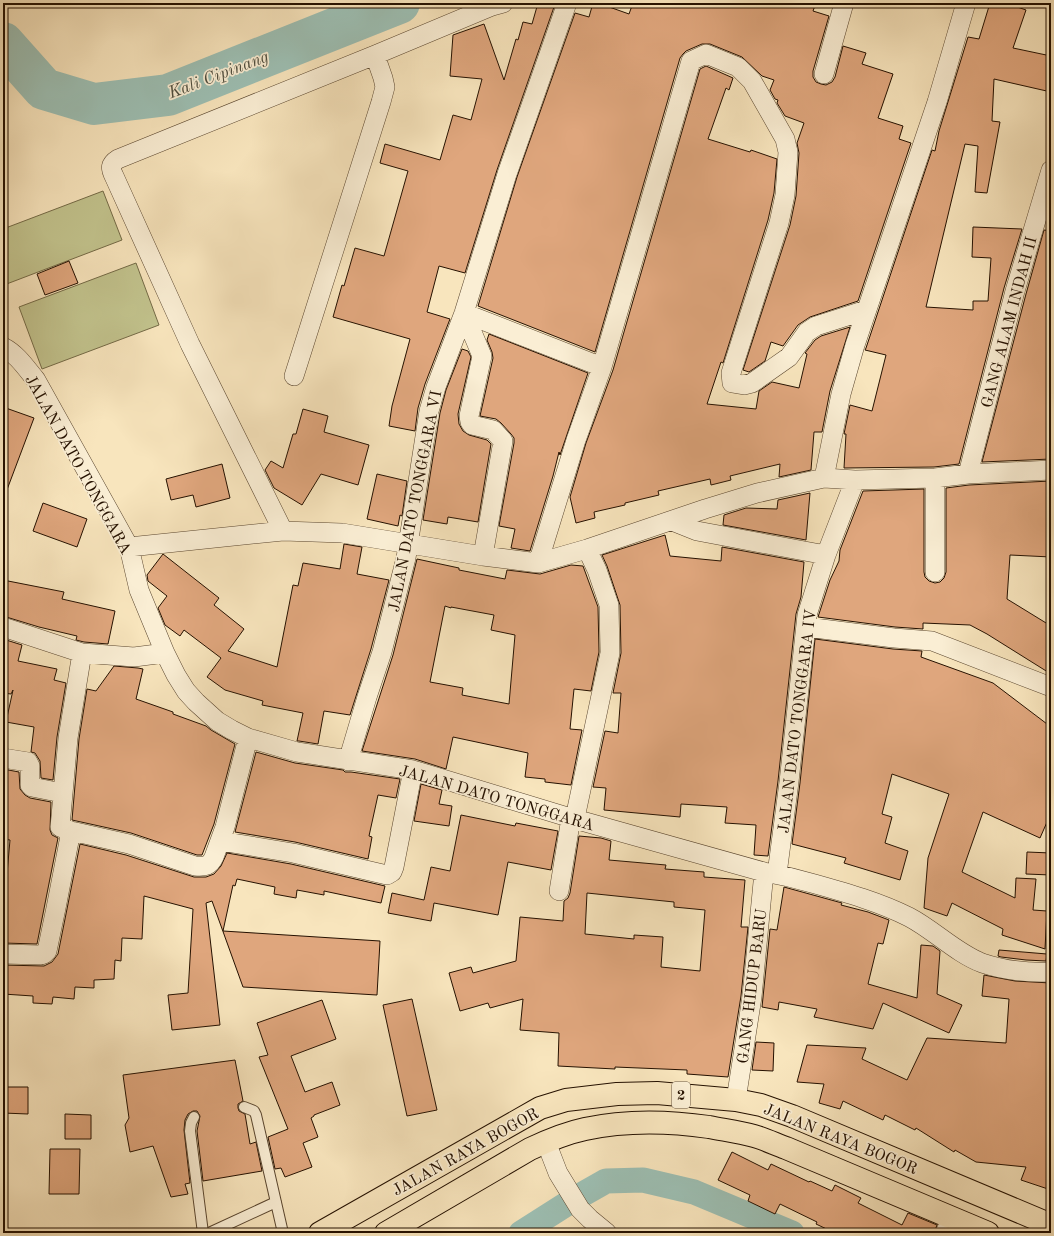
<svg xmlns="http://www.w3.org/2000/svg" width="1054" height="1236" font-family="'Old Standard TT',serif">
	<style>
		.green { fill: #c2c38d; stroke: #746a46 }
		.lines { fill: none; stroke-linecap: round; stroke-linejoin: round }
		.canal { stroke: #9dbfb3; stroke-width: 25 }
		.river { stroke: #9dbfb3; stroke-width: 42 }
		.building { fill: #dfa67d; stroke: #251100; fill-rule: evenodd }
		.service-casing { stroke: #5a462f; stroke-width: 12 }
		.minor-casing { stroke: #5a462f; stroke-width: 20 }
		.trunk-casing { stroke: #251100; stroke-width: 24 }
		.service { stroke: #faeed4; stroke-width: 10 }
		.minor { stroke: #faeed4; stroke-width: 19 }
		.trunk { stroke: #f8e5bd; stroke-width: 22 }
		.labels { text-anchor: middle; stroke-width: 3.5; stroke-linejoin: round; paint-order: stroke }
		.shield { fill: #faeed4; stroke: #655340; stroke-width: 1 }
		.shield-label { font-size: 15px; font-weight: bold; fill: #251100 }
		.street-label { font-size: 16px; fill: #251100; stroke: #faeed4 }
		.water-label { font-size: 17px; font-style: italic; fill: #4f4e3f; stroke: #faeed4 }
	</style>
	<rect width="100%" height="100%" fill="#f8e5bd"/>
	<filter id="stains"><feTurbulence type="fractalNoise" baseFrequency=".005" numOctaves="4"/><feColorMatrix values="0 0 0 0 .2 0 0 0 0 .09 0 0 0 0 .02 0 0 0 .5 -.17"/></filter>
	<radialGradient id="worn" r=".72"><stop offset=".6" stop-color="#630" stop-opacity="0"/><stop offset="1" stop-color="#630" stop-opacity=".3"/></radialGradient>
	<path class="green" d="M103,191L122,240L4,285L3,229Z
		M136,263L159,325L42,369L19,307Z"/>
	<g class="lines">
		<path class="canal" d="M521,1233L576,1198L606,1181L643,1180L694,1192L792,1233"/>
		<path class="river" d="M3,43L44,89L94,104L168,95L399,3"/>
	</g>
	<path class="building" d="M538,3L554,7L497,170L465,273L439,266L427,312L450,319L425,384L418,408L415,431L389,426L392,406L410,339L333,317L342,285L344,286L355,248L384,256L408,171L380,163L385,144L440,160L453,115L471,120L482,79L450,76L453,35L484,24L504,80L516,39L518,40L523,22L532,24Z
		M593,3H598L629,14L633,3H816L813,11L829,16L813,71V77L816,82L821,84L826,85L832,82L835,77L843,46L866,53L862,64L893,74L878,118L903,126L899,139L911,143L858,301L810,317L798,325L783,346L771,342L765,361L749,372L743,370L790,225L796,196L799,153L797,143L804,123L785,116L777,103L778,100L775,99L770,90L774,80L762,76L742,57L710,44H702L686,51L683,54L680,58L595,352L478,306L517,177L575,13L589,17Z
		M990,3H1006L1026,10L1013,48L1051,56V92L994,79L992,121L1000,122L987,193L975,192L978,146L965,144L926,307L973,310V301H988L991,258L972,257L973,227L1022,229L1004,288L959,464L934,467L844,468L846,434H844L850,405L872,411L886,355L865,350L866,348L932,150L935,151L939,131L968,37L979,39Z
		M706,66L733,78L729,90L726,88L708,139L750,152L751,150L777,159L774,193L768,220L723,363L721,362L707,404L756,409L759,391L772,382L799,388L807,354L805,353L815,340L821,336L850,327L830,391L822,432H814L811,470L779,477L780,464L730,476L731,480L711,485L710,479L658,491L659,495L625,503V505L594,512L595,518L576,523L570,497L586,443L613,370L700,69Z
		M1044,230L1051,231V459L982,462L1026,294Z
		M69,261L78,283L45,295L37,274Z
		M489,334L588,373L560,455L559,452L553,476L530,551L511,548L515,529L499,526L514,443V438L511,434L501,423L496,419L480,416L493,358L492,352L487,340Z
		M462,349L468,351L471,357L458,414L459,424L463,431L469,435L487,440L491,444L478,522L448,517L447,524L423,520L440,413L446,390Z
		M3,407L34,418L5,495H3Z
		M303,409L328,416L324,432L369,445L358,485L321,474L302,505L274,488L265,470L271,461L283,468L293,434H296Z
		M222,464L230,498L196,507L193,495L171,500L166,479Z
		M377,474L407,481L402,516L400,515L398,526L367,519Z
		M1051,481V557L1010,555L1007,599L1051,626V674L987,634L970,625L923,623V629L895,627L818,617L830,580L839,561L840,550L863,491L924,489V572L925,577L929,581L935,583L940,582L944,578L946,572V488L969,485Z
		M810,493L806,540L723,525L724,515L746,508L777,509L778,500Z
		M43,503L87,519L77,547L33,531Z
		M665,535L670,556L721,561L722,547L804,562L801,597L796,614L778,781L768,856L754,855L756,825L725,823L727,807L681,804L680,817L604,810L606,788L593,787L605,731L618,733L621,693H613L621,653L620,605L607,566L602,555Z
		M344,544L362,547L357,574L389,580L371,649L350,715L324,711L318,744L299,741H297L303,713L262,705L263,701L225,690L207,677L221,658L184,630L180,636L165,625L158,608L167,596L148,581L147,575L163,554L219,598L214,605L244,629L228,651L277,667L293,585L298,586L303,563L340,569Z
		M417,559L459,568V570L505,579L507,570L540,574L571,565L583,566L598,607L599,652L591,691L574,689L570,729L582,730L571,785L545,782V779L525,777L528,753L453,737L446,769L415,759L362,751L393,655ZM445,606L451,608V607L494,615L491,630L515,635L509,704L462,695L463,688L430,682Z
		M3,580L64,592L62,599L115,611L108,644L84,642L76,640L77,636L39,627L3,616Z
		M3,639L22,645L18,661L57,669L54,680L66,683L57,737L53,780L41,778L40,761L35,753L31,752L34,727L6,722L13,690L11,694L3,693Z
		M815,639L893,649L922,651L921,657L993,683L1051,727V813L1040,838L983,812L962,872L1015,898L1016,878L1036,879L1033,910L1047,911L1045,949L1002,935L1003,929L952,903L947,916L924,908L928,858L949,794L892,774L882,814L892,817L885,843L908,851L900,880L844,863L846,858L792,844L800,783Z
		M114,666L138,668L143,669L136,699L173,712V714L206,726L211,730L235,744L214,824L202,855H197L131,833L72,820L79,739L87,689L96,691Z
		M256,752L295,763L343,770L345,772H351L400,779L396,798L378,795L369,836L372,837L368,859L295,842L235,832Z
		M3,769L19,772L20,789L25,795L30,798L51,802L50,830L52,835L58,838L37,944L3,943V919L10,840L3,839Z
		M421,784L442,790L439,804L452,806L449,826L414,821Z
		M461,815L515,826L516,823L558,831L551,870L508,862L498,915L434,903L431,921L388,913L392,893L424,900L431,867L450,871Z
		M579,836L601,838L611,841L609,860L666,865L665,869L704,872V877L745,880L741,927H748L741,996L728,1077L687,1074V1070L615,1067V1069L558,1066L559,1033L520,1030L523,999L490,1008L488,1003L460,1011L449,973L471,967L473,973L516,961L520,917L563,921L564,901L568,898L570,893ZM587,893L674,902V907L705,910L700,971L661,967L663,937L634,935V939L585,934Z
		M80,844L126,855L194,877H206L214,874L221,866L227,853L291,864L385,886L381,903L324,891V895L297,890L296,898L274,894L275,887L237,879L235,886L233,885L223,931L380,941L377,995L243,987L212,901L206,903L220,1025L172,1030L168,995L188,993L193,909L144,896L142,939L122,938L121,961L115,960L114,979L94,980V988L75,987L74,999L53,997L52,1004L33,1003V996L3,994V965L44,966L52,962L58,954Z
		M1027,852L1051,853V875L1026,874Z
		M784,887L842,903L841,905L868,912L889,920L883,944L878,943L868,984L917,998L921,945L933,946L940,951L937,994L962,1005L949,1033L883,1003L873,1029L814,1017L817,1009L779,1002L778,1010L762,1007L770,929L777,930Z
		M999,950L1047,954L1046,961L1026,960L1001,957L998,956Z
		M984,975L1015,981L1051,983V1190L1021,1180L1026,1167L976,1162L955,1150L954,1152L916,1128L915,1130L885,1115L883,1120L843,1101L840,1109L819,1103L824,1084L797,1082L807,1045L866,1048L862,1059L907,1080L927,1038L1006,1043L1009,999L982,996Z
		M412,999L437,1110L407,1116L383,1005Z
		M322,1000L336,1039L291,1056L305,1092L332,1082L340,1105L314,1115V1116L311,1118L318,1137L303,1143L312,1167L285,1177L281,1168L275,1169L268,1137L288,1129L259,1057L268,1055L257,1023Z
		M756,1042L774,1043L773,1071L752,1070Z
		M235,1060L243,1101L238,1104V1108L239,1111L245,1114L250,1144L256,1142L262,1171L203,1181L197,1131L200,1116L197,1111H193L188,1114L185,1120L184,1130L190,1183L185,1184L188,1194L171,1197L153,1146L130,1152L125,1125L129,1118L123,1075Z
		M3,1087H28V1114L3,1113Z
		M65,1114L91,1115V1139H65Z
		M50,1149H80L79,1194H49Z
		M732,1152L768,1170L771,1164L809,1182L810,1181L832,1191L835,1185L861,1198L858,1203L902,1225L908,1213L937,1225L934,1233H835L816,1224L817,1222L780,1204L775,1214L748,1201L750,1195L718,1180Z"/>
	<g class="lines">
		<defs>
			<path id="service" d="M244,1107L254,1111L256,1115L283,1233
				M194,1117L191,1123L190,1131L203,1233
				M209,1233L276,1202"/>
			<path id="minor" d="M824,74L844,3
				M464,313L482,356L469,416L470,422L472,425L493,430L503,441L483,556
				M464,313L602,367
				M3,347C17,354 26,368 36,380L129,547L139,590L165,653L176,675L186,691L196,702L217,721L232,730L248,738L297,752L413,770L571,818L764,872C781,875 798,879 815,884C847,893 879,902 909,917C934,930 956,953 982,963C1003,970 1029,973 1051,972
				M294,376L381,102L385,87L383,78L375,55
				M968,474L1015,291L1051,170
				M824,478L841,394L855,345L937,102L966,3
				M672,521L697,531L826,555
				M283,531L190,344L114,176C110,168 110,164 118,159L375,55L492,6L503,3
				M129,547L283,531L342,533L483,556L538,563L587,549L705,509L757,493L824,478L855,480L935,478L968,474L1051,470
				M538,563L576,440L602,367L691,61L706,54L738,67L752,81L785,139L788,152L785,195L779,223L731,373L732,383L744,385L752,383L789,357L807,332L816,326L866,310
				M935,572V478
				M3,627L82,653L134,657L165,653
				M806,627L894,638L932,641L1051,687
				M82,653L68,738L60,827L71,831L129,844L195,866C205,867 210,866 214,857L225,827L248,738
				M3,758L28,762L30,766V785L32,787L62,793
				M348,761L367,697L382,652L406,558L429,411L436,387L464,313L507,174L567,3
				M575,818L610,653L609,605L597,570L587,549
				M220,841L293,853L387,875L392,872L394,867L413,770
				M777,874L789,782L807,615L826,555L855,480
				M559,891L571,818
				M3,954L41,955L44,954L47,951L56,908L71,831
				M736,1100L752,997L764,872
				M546,1142L558,1173L580,1209L590,1219L607,1233
				M945,1233L952,1218"/>
			<path id="trunk" d="M320,1233L540,1108L566,1100L617,1094L657,1093L736,1100L761,1105L792,1116L1051,1225
				M386,1233L530,1149C547,1141 566,1133 585,1129C626,1120 668,1121 709,1127C724,1130 740,1132 754,1136C765,1139 775,1144 786,1148L988,1233"/>
		</defs>
		<use href="#service" class="service-casing"/>
		<use href="#minor" class="minor-casing"/>
		<use href="#trunk" class="trunk-casing"/>
		<use href="#service" class="service"/>
		<use href="#minor" class="minor"/>
		<use href="#trunk" class="trunk"/>
	</g>
	<g class="labels">
		<rect class="shield" x="672" y="1082" width="18" height="26" rx="3"/>
		<g class="shield-label">
			<text x="681" y="1100">2</text>
		</g>
		<g class="street-label">
			<text transform="translate(1008 322) rotate(-75)" y="6">GANG ALAM INDAH II</text>
			<text transform="translate(79 464) rotate(61)" y="6">JALAN DATO TONGGARA</text>
			<text transform="translate(414 501) rotate(-79)" y="6">JALAN DATO TONGGARA VI</text>
			<text transform="translate(796 721) rotate(-83)" y="6">JALAN DATO TONGGARA IV</text>
			<text transform="translate(497 797) rotate(16)" y="6">JALAN DATO TONGGARA</text>
			<text transform="translate(751 986) rotate(-83)" y="6">GANG HIDUP BARU</text>
			<text transform="translate(841 1138) rotate(22)" y="6">JALAN RAYA BOGOR</text>
			<text transform="translate(465 1151) rotate(-29)" y="6">JALAN RAYA BOGOR</text>
		</g>
		<g class="water-label">
			<text transform="translate(218 74) rotate(-21)" y="6">Kali Cipinang</text>
		</g>
	</g>
	<rect width="1054" height="1236" fill="none" stroke="#f8e5bd" stroke-width="16"/>
	<rect x="4" y="4" width="1046" height="1228" fill="none" stroke="#251100" stroke-width="2"/>
	<rect x="8" y="8" width="1038" height="1220" fill="none" stroke="#251100"/>
	<rect width="100%" height="100%" filter="url(#stains)"/>
	<rect width="100%" height="100%" fill="url(#worn)"/>
</svg>
